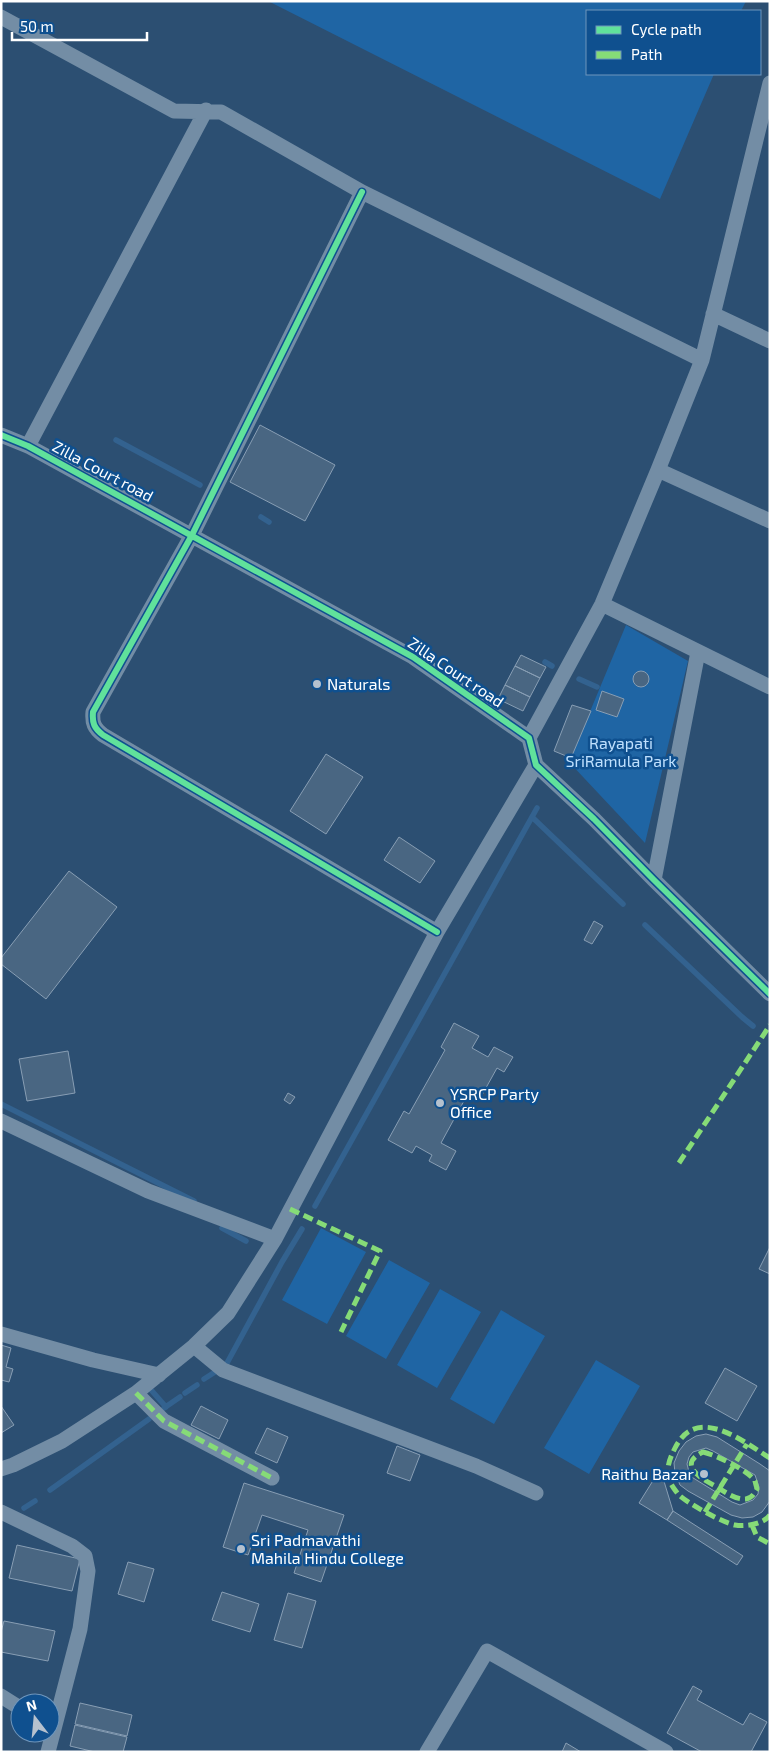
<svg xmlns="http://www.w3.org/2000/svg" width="771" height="1753" font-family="'Exo 2',sans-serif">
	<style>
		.green { fill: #1f65a4 }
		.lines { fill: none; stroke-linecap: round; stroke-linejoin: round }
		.stream { stroke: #33628f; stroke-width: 5.5 }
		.building { fill: #496682; stroke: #889eb4; fill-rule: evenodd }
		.minor { stroke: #738da5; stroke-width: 15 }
		.quiet { stroke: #86db77; stroke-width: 5; stroke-dasharray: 10 5; stroke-linecap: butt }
		.cycleway-casing { stroke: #0f508f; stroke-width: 9 }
		.cycleway { stroke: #60e19b; stroke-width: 6 }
		.poi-dot { fill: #b5c1ce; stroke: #0f508f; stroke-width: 2 }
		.labels { text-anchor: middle; stroke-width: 5; stroke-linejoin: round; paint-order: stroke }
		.street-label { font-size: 16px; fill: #fff; stroke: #0f508f }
		.poi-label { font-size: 16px; fill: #fff; stroke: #0f508f; text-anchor: start }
		.park-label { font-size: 16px; fill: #bfe0fe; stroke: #0f508f }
	</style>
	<rect width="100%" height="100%" fill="#2c4f72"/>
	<path class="green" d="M268,1H746L741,11H587V74H714L660,199Z
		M626,625L688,661L645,843L569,762Z
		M321,1228L366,1252L327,1324L282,1300Z
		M389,1260L430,1283L386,1359L346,1336Z
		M440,1289L481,1312L437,1388L397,1365Z
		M501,1310L545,1336L494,1424L450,1399Z
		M596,1360L640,1386L589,1474L544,1448Z"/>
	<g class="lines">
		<path class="stream" d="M116,440L200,485
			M261,517L269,522
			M545,662L552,666
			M579,679L597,687
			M532,817L623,904
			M645,925L742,1017L753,1026
			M1,1104L194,1201
			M315,1206L537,808
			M222,1228L246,1241
			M227,1363L282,1262L302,1229
			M204,1379L215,1372
			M152,1391L166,1407
			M185,1393L197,1385
			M164,1408L180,1397
			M50,1490L149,1419
			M24,1508L35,1501"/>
	</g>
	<path class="building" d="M260,425L335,465L305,521L230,482Z
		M521,655L546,667L540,678L515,666Z
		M515,666L540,678L530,697L505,685Z
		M633 679a8 8 0 1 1 16 0a8 8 0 1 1-16 0Z
		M505,685L530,697L523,711L498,699Z
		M602,691L624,699L617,717L596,710Z
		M572,705L591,711L571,758L554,751Z
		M326,754L363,777L326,834L290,811Z
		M399,837L435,861L420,883L384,860Z
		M69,871L117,907L46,999L1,964V958Z
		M594,921L603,926L592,944L584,940Z
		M454,1023L479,1036L472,1048L488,1057L494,1047L513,1057L504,1072L497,1068L482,1095L471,1088L441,1143L456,1151L446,1170L429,1161L432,1155L416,1146L412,1153L388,1140L404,1111L409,1114L445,1050L441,1047Z
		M68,1051L75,1093L27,1101L19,1059Z
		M288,1093L295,1097L290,1104L284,1100Z
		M770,1247V1274L759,1269Z
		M1,1345L11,1348L6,1367L13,1369L9,1382L1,1380Z
		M725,1368L757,1386L737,1421L705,1403Z
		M1,1406L14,1425L1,1433Z
		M201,1406L228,1420L219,1439L191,1425Z
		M267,1428L288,1437L277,1463L255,1453Z
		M706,1434L717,1437L760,1464L770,1471V1501L762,1512L753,1517L742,1518L731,1515L688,1491L680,1485L675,1473L674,1463L679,1451L686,1442L696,1436ZM706,1448L713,1451L755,1475L759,1487L758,1494L753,1500L740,1505L732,1502L690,1476L687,1464L689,1457L693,1452Z
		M397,1446L420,1455L410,1481L387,1473Z
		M663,1478L673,1511L667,1520L639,1503L654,1479Z
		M244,1483L344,1515L321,1582L294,1573L308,1530L262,1515L248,1555L223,1547Z
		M673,1511L743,1556L737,1565L667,1520Z
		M17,1545L80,1559L72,1591L9,1578Z
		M128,1562L154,1569L144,1602L118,1594Z
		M222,1592L259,1604L250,1632L212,1620Z
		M288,1593L316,1601L302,1648L274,1640Z
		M4,1621L55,1631L48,1661L1,1652V1632Z
		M693,1686L702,1691L697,1700L743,1725L750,1713L767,1722L751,1752H702L667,1733Z
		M80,1703L132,1715L127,1736L75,1724Z
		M75,1725L127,1737L123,1752H95L70,1746Z
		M566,1743L581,1752H562Z"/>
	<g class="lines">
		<path class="minor" d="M1,17L174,111L221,112L362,192L702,360
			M362,192L192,535L93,712C92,723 94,728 103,735L437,932
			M713,314L770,341
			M1,435L28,446L413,657L529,738L536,765L594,819L654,880L770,994
			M28,446L206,110
			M658,470L770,521
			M602,604L770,687
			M529,738L602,604L658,470L702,360L770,83
			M654,880L698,652
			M1,1121L148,1191L275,1239
			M1,1334L93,1360L159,1375
			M194,1346L223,1370L476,1466L536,1493
			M136,1393L164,1421L272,1478
			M1,1469L13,1465L62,1441L136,1393L194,1346L228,1313L275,1239L437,932L536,765
			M1,1512L72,1546L85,1556L88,1571L80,1629L48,1752
			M1,1696L20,1708
			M427,1752L487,1651L666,1752"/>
		<path class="quiet" d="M679,1163L770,1025
			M290,1209L380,1251L341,1332
			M136,1393L164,1421L272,1478
			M703,1452C716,1455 748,1470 755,1481C755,1482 757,1488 757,1489C754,1494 752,1498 746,1499C736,1500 725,1492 717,1487C702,1479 676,1465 703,1452Z
			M770,1458C742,1441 697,1404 675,1448C670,1458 665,1469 670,1481C671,1485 675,1490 678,1494C685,1502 723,1523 735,1525C745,1527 764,1524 770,1515
			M705,1512L747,1444
			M752,1525L757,1537L770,1544"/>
		<defs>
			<path id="cycleway" d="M362,192L192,535L93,712C92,723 94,728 103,735L437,932
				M1,435L28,446L413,657L529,738L536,765L594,819L654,880L770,994"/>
		</defs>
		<use href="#cycleway" class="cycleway-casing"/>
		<use href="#cycleway" class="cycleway"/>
	</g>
	<g class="poi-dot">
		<circle cx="317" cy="684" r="5"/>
		<circle cx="440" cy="1103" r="5"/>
		<circle cx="704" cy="1474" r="5"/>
		<circle cx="241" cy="1549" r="5"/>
	</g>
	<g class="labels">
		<g class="street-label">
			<text transform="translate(103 471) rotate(28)" y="6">Zilla Court road</text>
			<text transform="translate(456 672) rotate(34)" y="6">Zilla Court road</text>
		</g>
		<g class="poi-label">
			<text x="327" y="690">Naturals</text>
			<text x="450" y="1100">YSRCP Party<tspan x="450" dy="18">Office</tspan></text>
			<text x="694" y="1480" text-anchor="end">Raithu Bazar</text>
			<text x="251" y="1546">Sri Padmavathi<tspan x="251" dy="18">Mahila Hindu College</tspan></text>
		</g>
		<g class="park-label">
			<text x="621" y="749">Rayapati<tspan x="621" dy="18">SriRamula Park</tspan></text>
		</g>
	</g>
	<rect width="771" height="1753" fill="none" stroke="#ffffff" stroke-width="5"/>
	<rect x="586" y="10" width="175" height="65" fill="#0f508f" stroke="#6f96bc"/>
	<rect x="596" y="26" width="25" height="8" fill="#60e19b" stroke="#6f96bc"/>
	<text x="631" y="35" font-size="15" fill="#ffffff">Cycle path</text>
	<rect x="596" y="51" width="25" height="8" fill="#86db77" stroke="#6f96bc"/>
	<text x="631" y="60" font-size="15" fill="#ffffff">Path</text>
	<g transform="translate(35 1718) rotate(344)"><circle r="24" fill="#0f508f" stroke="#6f96bc"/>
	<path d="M0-4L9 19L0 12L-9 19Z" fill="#b5c1ce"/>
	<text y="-8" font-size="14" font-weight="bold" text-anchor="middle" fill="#ffffff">N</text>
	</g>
	<path d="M12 32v8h135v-8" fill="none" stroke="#ffffff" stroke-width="2.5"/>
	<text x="20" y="32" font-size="15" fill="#ffffff" stroke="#0f508f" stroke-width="4" paint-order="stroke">50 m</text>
</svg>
